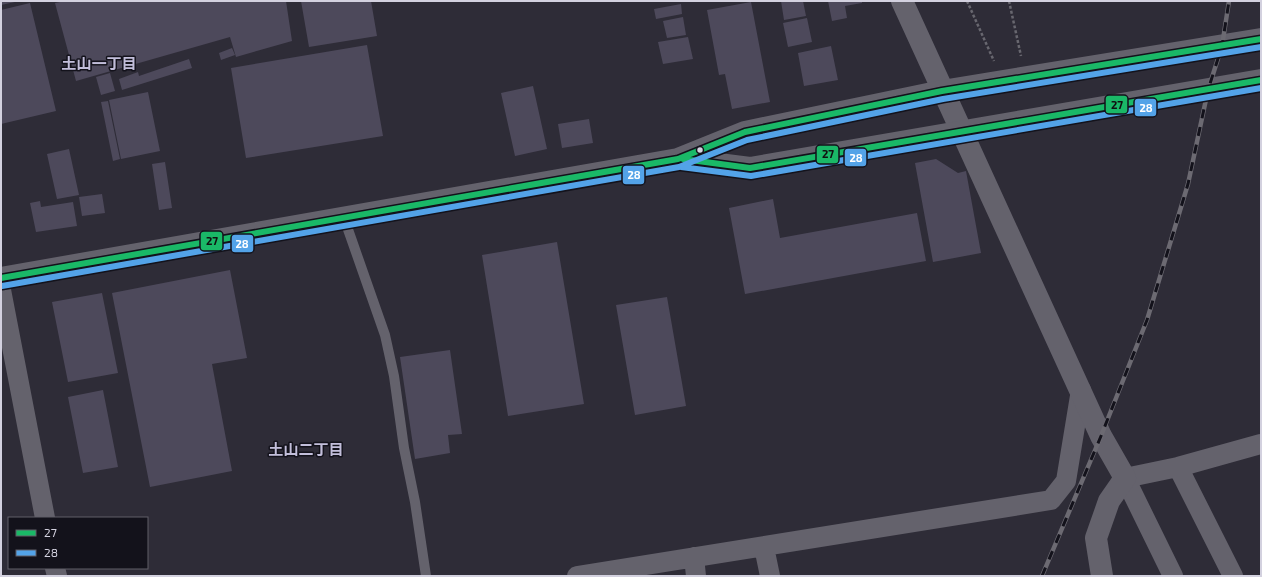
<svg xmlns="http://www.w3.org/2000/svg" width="1262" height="577" font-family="'Exo 2','Noto Sans JP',sans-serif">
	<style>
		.building { fill: #4d495b }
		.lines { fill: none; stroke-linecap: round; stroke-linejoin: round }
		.path { stroke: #68676f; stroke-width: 2.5; stroke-dasharray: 3 2; stroke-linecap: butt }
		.service { stroke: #64626c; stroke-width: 10 }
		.minor { stroke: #64626c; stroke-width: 20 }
		.tertiary { stroke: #64626c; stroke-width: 22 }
		.secondary { stroke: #64626c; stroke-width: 22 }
		.rail-casing { stroke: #6c6a72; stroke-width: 4.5 }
		.rail { stroke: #13121b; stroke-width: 3; stroke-dasharray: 9; stroke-linecap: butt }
		.bus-1-casing { stroke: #13121b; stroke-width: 9 }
		.bus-2-casing { stroke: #13121b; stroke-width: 9 }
		.bus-1 { stroke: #1ab867; stroke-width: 6 }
		.bus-2 { stroke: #53a3e8; stroke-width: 6 }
		.bus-dot { fill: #d3d1df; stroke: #13121b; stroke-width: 1.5 }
		.labels { text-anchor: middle; stroke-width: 3; stroke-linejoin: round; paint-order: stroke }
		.neighbourhood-label { font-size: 15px; font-weight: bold; fill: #c2beda; stroke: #13121b }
		.line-badge { stroke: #13121b; stroke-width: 1.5 }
		.badge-label { font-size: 11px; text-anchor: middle; font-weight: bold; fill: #fff }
		.pale-badge-label { font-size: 11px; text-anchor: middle; font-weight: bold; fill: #111 }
	</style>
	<rect width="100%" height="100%" fill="#2e2c37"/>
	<path class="building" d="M1,1H15V2L1,5Z
		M65,1H286L292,41L236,57L230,37L76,81L55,3Z
		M301,1H371L377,36L309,47Z
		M781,1H803L806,16L784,20Z
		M828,1H862V3L845,6L847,18L832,21Z
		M751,2L770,102L732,109L725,74L719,75L707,10Z
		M30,3L56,111L1,124V10Z
		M681,4L682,14L656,19L654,9Z
		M683,17L686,35L667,38L663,21Z
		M807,18L812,42L788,47L783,23Z
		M688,37L693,59L663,64L658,42Z
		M367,45L383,136L246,158L231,68Z
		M831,46L838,80L804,86L798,53Z
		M232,48L235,55L221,60L219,53Z
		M189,59L192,68L122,90L119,79L138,72L139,76Z
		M110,73L115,91L101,95L96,77Z
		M533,86L547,149L515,156L501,93Z
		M148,92L160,151L121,159L109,100Z
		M108,101L120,159L113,161L101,102Z
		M589,119L593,143L562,148L558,124Z
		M69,149L79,195L57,199L47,154Z
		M936,159L958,173L966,171L981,253L933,262L915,163Z
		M165,162L172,208L159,210L152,164Z
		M102,194L105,213L82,216L79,197Z
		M773,199L780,238L917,213L926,261L745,294L729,208Z
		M40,201L41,207L73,202L77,226L36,232L30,203Z
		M557,242L584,404L508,416L482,255Z
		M230,270L247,358L212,364L232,471L150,487L112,293Z
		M102,293L118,373L68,382L52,302Z
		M667,297L686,406L635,415L616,305Z
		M450,350L462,434L448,435L450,453L415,459L400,357Z
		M103,390L118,467L83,473L68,397Z"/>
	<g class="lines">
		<path class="path" d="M967,1L994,61
			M1009,1L1021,56"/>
		<path class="service" d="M344,218L385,335L394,376L404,448L415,502L426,576"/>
		<path class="minor" d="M1,290L45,518
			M1178,467L1233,576
			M764,547L770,576
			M694,557L696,576
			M55,568L57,576
			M577,576L1051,500L1066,481L1081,390
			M1173,576L1125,478L1178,467L1261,444"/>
		<path class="tertiary" d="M902,1L1101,436L1125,478L1109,501L1096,538L1102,576"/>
		<path class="secondary" d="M679,159L750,168L1261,80
			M1,278L678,159L745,132L942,91L1261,39"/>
		<defs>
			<path id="rail" d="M1042,576L1101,436L1147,320L1188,184L1208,90L1222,46L1229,1"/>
		</defs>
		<use href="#rail" class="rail-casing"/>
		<use href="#rail" class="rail"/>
		<defs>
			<path id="bus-1" d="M683,159L750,168L1261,80
				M1,278L678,159L745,132L942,91L1261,39"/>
			<path id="bus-2" d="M681,167L751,176L1261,88
				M2,286L679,167L747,140L943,99L1261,47"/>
		</defs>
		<use href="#bus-1" class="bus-1-casing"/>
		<use href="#bus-2" class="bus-2-casing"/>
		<use href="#bus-1" class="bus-1"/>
		<use href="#bus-2" class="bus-2"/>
	</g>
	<circle class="bus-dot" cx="700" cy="150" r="3.5"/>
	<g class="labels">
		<g class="neighbourhood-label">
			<text x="99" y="69">土山一丁目</text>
			<text x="306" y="455">土山二丁目</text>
		</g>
	</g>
	<g class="line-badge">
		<rect x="1105" y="95" width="23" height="19" rx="4" fill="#1ab867"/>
		<rect x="1134" y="98" width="23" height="19" rx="4" fill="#53a3e8"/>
		<rect x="816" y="145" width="23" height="19" rx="4" fill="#1ab867"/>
		<rect x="844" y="148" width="23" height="19" rx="4" fill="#53a3e8"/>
		<rect x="622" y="165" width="23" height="20" rx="4" fill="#53a3e8"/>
		<rect x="200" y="231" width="23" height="20" rx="4" fill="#1ab867"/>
		<rect x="231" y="234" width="23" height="19" rx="4" fill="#53a3e8"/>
	</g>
	<g class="badge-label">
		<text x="1146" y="112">28</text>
		<text x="856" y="162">28</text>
		<text x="634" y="179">28</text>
		<text x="242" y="248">28</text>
	</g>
	<g class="pale-badge-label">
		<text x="1117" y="109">27</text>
		<text x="828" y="158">27</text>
		<text x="212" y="245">27</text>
	</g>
	<rect width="1262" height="577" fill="none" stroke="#d3d1df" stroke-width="4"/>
	<rect x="8" y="517" width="140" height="52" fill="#13121b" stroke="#605e69"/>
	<rect x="16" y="530" width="20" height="6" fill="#1ab867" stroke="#605e69"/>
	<text x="44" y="537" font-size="12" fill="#d3d1df">27</text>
	<rect x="16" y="550" width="20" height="6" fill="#53a3e8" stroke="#605e69"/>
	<text x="44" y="557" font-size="12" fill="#d3d1df">28</text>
</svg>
